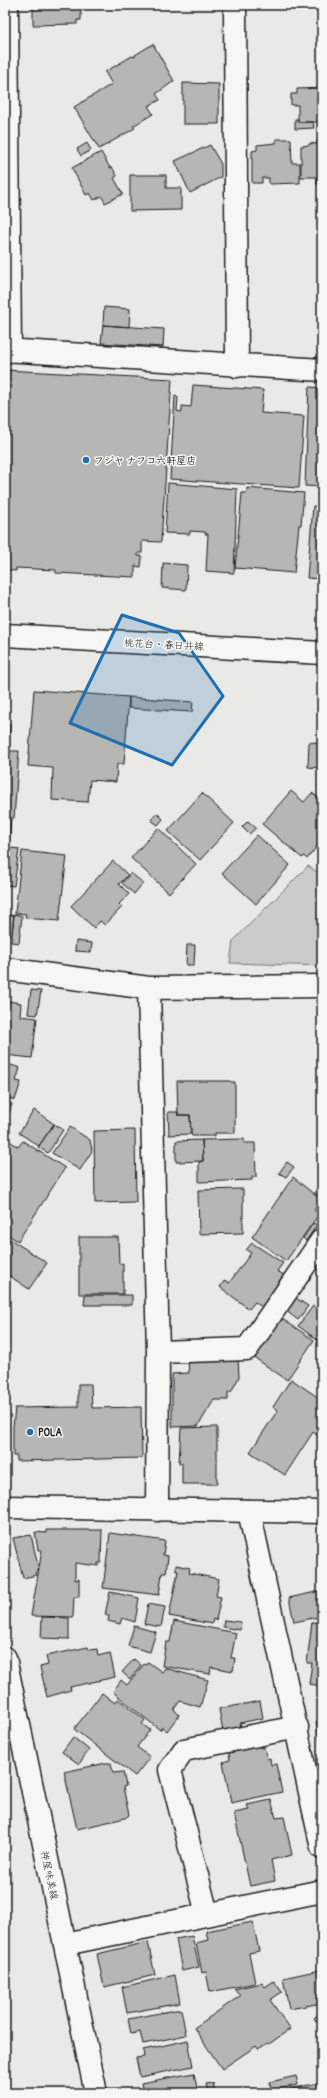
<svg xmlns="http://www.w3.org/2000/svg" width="327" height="2098" font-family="Pangolin,'Klee One',sans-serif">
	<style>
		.green { fill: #cbcbc7; stroke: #747472 }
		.building { fill: #b6b6b3; stroke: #1c1c1c }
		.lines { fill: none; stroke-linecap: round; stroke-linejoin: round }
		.street-casing { stroke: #1c1c1c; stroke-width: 25 }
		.secondary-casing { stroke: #1c1c1c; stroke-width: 25 }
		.street { stroke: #f6f6f2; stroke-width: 22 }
		.secondary { stroke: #f6f6f2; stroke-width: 22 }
		.marked { fill: #1f6fb2; fill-opacity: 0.2; stroke: #1f6fb2; stroke-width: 3; stroke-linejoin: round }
		.poi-dot { fill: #1f6fb2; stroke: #f6f6f2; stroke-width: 1.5 }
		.labels { text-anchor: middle; stroke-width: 3; stroke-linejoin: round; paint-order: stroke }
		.poi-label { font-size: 10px; font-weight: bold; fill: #1c1c1c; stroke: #f6f6f2; text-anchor: start }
		.street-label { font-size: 10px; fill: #1c1c1c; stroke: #f6f6f2 }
	</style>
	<rect width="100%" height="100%" fill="#e9e9e5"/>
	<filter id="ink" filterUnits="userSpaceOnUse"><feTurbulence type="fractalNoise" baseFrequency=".025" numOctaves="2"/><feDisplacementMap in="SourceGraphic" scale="8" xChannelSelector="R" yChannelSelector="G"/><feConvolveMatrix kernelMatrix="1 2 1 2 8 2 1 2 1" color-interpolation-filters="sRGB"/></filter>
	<g filter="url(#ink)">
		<path class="green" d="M308,866L322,875V966L230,963L233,941Z"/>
		<path class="building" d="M33,5H81V20H77V24L33,25Z
			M153,44L174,81L156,94L160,100L148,106L153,114L133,126L135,128L99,149L74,107L112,84L105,72L132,56L135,57V55Z
			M183,83L219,84V124H183Z
			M322,88V122H298V105H291V94H297V89Z
			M295,119H298V122H313L314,128L295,129Z
			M276,139H291L292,163H300V183L269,184V178H262V183H252V151L257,150V145L276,143Z
			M317,140H322V145H317Z
			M87,143L91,150L81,156L77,149Z
			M310,143L322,145V177H301V146L310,145Z
			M210,145L221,164V177L190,193L175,161Z
			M101,152L110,168L112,167L117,176L114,178L123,194L105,203L102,196L94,200L90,193L86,195L72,168Z
			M130,175H166V188H181V210L130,211Z
			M317,177H322V184H317Z
			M104,307L130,309L129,327L103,325Z
			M103,325L164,329L163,347L101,343Z
			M5,370L172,379L161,542L142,541V553H138V556H142L141,567L135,566V577L56,573V570L16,568V571L5,570Z
			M193,385L263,390L261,413L304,416L299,488L170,479L175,396L178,397L177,411L182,412V406L191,407Z
			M309,387L322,388V487L305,486Z
			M168,483L237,489L234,573L206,571L208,534H205V532L190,531V534L165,533Z
			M247,488L304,493L301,525H299L294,573L235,568L242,493H247Z
			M313,506L322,507V579L307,578Z
			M163,563L187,565L186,590L162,588Z
			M34,690L129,697L124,764H117L116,782L90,780L88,802L52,800L53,768L28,766Z
			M129,697L193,702L192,712L129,708Z
			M5,724L10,725L8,751H19L14,818H11L9,843H5Z
			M309,742L322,743L320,768L308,767Z
			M291,791L304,802L312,793L322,800V840L307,859L304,856L302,858L262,824Z
			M202,793L234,823L200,860L168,831Z
			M157,813L163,819L158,825L151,820Z
			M248,821L256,828L249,834L242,827Z
			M158,828L196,864L169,893L131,858Z
			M257,835L290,865L256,904L222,873Z
			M5,847L19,849L14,886L5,885Z
			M22,851L67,856L59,921L25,918L26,914L15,913Z
			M113,861L128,875L119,884L129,894L119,904L122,907L105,925L100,921L94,928L71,906Z
			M131,873L143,883L134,894L122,883Z
			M5,914L14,916L12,935L5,934Z
			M14,914L22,916L19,943L11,942Z
			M76,941L92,943L91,952L75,951Z
			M187,945H195L194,965H186Z
			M31,990L41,991L37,1015L28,1014Z
			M8,1001L21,1003L20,1016L37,1018L32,1058L5,1055V1024Z
			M5,1063L20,1068L16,1081L21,1082L15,1100L9,1098L8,1102L12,1104L7,1120H5Z
			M177,1081H230L231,1082H235V1133H215V1136H192L191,1134L190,1115H178Z
			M34,1110L54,1124L39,1146L19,1133Z
			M168,1112H178V1115H190L191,1134L169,1135Z
			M54,1124L63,1130L48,1153L38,1147Z
			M70,1127L90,1140L92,1151L80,1170L52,1153Z
			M135,1130L136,1202L95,1203L94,1131Z
			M244,1139V1143H255L256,1177H252V1180L199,1182V1162L203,1161L202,1140Z
			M202,1140L203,1161L176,1162V1141Z
			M10,1141L18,1147L23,1141L65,1168L18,1241L5,1233V1149Z
			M287,1162L294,1167L286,1177L279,1173Z
			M293,1177L321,1200L314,1210L319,1214L286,1261L252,1237Z
			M321,1183L322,1184V1198L314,1193Z
			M243,1189V1233L199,1234L198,1190Z
			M313,1223L317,1225L306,1241L303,1238Z
			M79,1237H118L119,1264L123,1263V1294H79Z
			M5,1239L9,1241L10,1239L47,1263L29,1289L5,1273Z
			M252,1243L283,1263L277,1271L284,1275L262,1307L255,1302L249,1309L220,1287L225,1280L229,1283L251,1253L246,1250Z
			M85,1295H132V1305H84Z
			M294,1297L308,1306L298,1320L285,1310Z
			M313,1306L322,1312V1343L298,1326Z
			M279,1317L314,1340L287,1380L252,1356Z
			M238,1359L239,1377L231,1392H228V1400H214L198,1426L172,1427V1374L189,1373L188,1361Z
			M291,1379L322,1400V1430L318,1436L313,1432L285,1475L250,1452L278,1410L273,1407Z
			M78,1384H91L92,1408L141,1407L142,1458L17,1461V1456H13V1427L15,1408L78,1407Z
			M217,1427V1484H182V1463H179L181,1428Z
			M46,1530H102L101,1563H98V1566L75,1563V1580L79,1579V1597H74L73,1617L31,1616L42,1550H38L35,1532L46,1533Z
			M110,1533L165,1541L163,1555L168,1556L166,1573H162L159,1595L103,1588Z
			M31,1535L39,1571H36L37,1575L23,1578L13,1538Z
			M176,1565L190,1568L189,1573L219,1579L216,1596L221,1597L216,1620L213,1619L212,1624L169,1616L178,1571H176Z
			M322,1588V1618L321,1612H320Z
			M320,1591L318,1617L294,1622L289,1598Z
			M110,1592L139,1598L135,1622L122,1618L120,1624L108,1621L109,1616L105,1615Z
			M148,1604L165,1607L161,1627L144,1624Z
			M42,1617L69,1618V1639L41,1638Z
			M224,1620L241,1622L240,1630L223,1627Z
			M174,1621L236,1633L231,1658H235L233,1671L211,1667L210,1674L162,1666L166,1642H170Z
			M321,1621H322V1686L309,1684L312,1663H307L312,1622L321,1623Z
			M134,1626L156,1632L150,1652L128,1646Z
			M88,1647L89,1650L97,1649L98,1656L110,1653L115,1677L70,1687L71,1690L47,1697L40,1667L48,1665L46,1656Z
			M134,1659L141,1665L130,1679L122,1672Z
			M148,1662L162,1672L165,1668L208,1680L200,1707L180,1701L174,1709L179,1715L167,1731L162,1727L160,1730L113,1692L121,1680L127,1685L144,1664L146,1665Z
			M102,1693L115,1703L118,1699L145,1720L142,1724L150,1730L137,1747L150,1757L135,1776L74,1729Z
			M260,1701L263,1718L240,1723L241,1728L223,1732L219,1709Z
			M322,1721V1745H321L316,1722Z
			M73,1737L89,1750L79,1764L62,1752Z
			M260,1746V1748L264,1747L267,1759L270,1758L271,1765L276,1764L282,1792L231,1803L223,1762L230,1760L229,1753Z
			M106,1763H111L113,1773L123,1772L126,1786L123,1787L129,1815L125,1818L77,1829L64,1772Z
			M271,1800L276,1818L284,1817L292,1855L271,1860L275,1881L250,1886L234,1813L249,1810L247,1805Z
			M253,1922L259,1951L249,1953L255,1983L210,1992L206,1972L202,1973L196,1943L208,1940L206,1931Z
			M192,1936L199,1967L182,1971L176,1939Z
			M148,1942L155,1975L104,1987L97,1954Z
			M320,1970L322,1982V2003L289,2009L283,1978Z
			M175,1975L180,2003L127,2013L122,1987Z
			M274,1981L282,1992L270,2000L290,2029L269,2044L268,2043L258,2049L256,2046L222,2069L194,2028L240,1996L234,1989L262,1983L265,1987Z
			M181,2009L186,2035L143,2044L140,2032L131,2034L128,2019Z
			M321,2012L322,2013V2029L314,2018Z
			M188,2040L193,2066L140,2077L136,2058L144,2057L143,2050Z
			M194,2073L198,2093H143L141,2083Z
			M296,2076L298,2085L271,2090L270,2082Z
			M322,2082V2093H273Z
			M213,2083L215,2093H208L206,2084Z"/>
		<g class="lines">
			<defs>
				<path id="street" d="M7,5L10,351
					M235,5L237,366
					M5,350L322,370
					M5,969L149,988L322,986
					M149,988L158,1352L157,1510
					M158,1352L247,1349L322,1240
					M5,1507L322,1512
					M207,1914L170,1770L184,1750L297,1727
					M65,1944L322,1891"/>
				<path id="secondary" d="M5,635L322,653
					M249,1511L322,1848
					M5,1658L96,2093"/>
			</defs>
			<use href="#street" class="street-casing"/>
			<use href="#secondary" class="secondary-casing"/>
			<use href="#street" class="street"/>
			<use href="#secondary" class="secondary"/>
		</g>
	</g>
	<path class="marked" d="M122,615L179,633L223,696L172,765L70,723Z"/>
	<g class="poi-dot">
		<circle cx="86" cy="460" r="4"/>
		<circle cx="30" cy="1432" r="4"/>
	</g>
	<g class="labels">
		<g class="poi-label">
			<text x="94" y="464">フジヤ ナフコ六軒屋店</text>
			<text x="38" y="1436">POLA</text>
		</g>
		<g class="street-label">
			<text transform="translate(164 644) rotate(3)" y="4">桃花台・春日井線</text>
			<text transform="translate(50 1875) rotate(78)" y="4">神屋味美線</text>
		</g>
	</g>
	<rect width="327" height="2098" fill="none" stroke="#f6f6f2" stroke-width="20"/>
	<rect x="10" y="10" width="307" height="2078" fill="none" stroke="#1c1c1c" stroke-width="1.5" filter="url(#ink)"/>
</svg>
